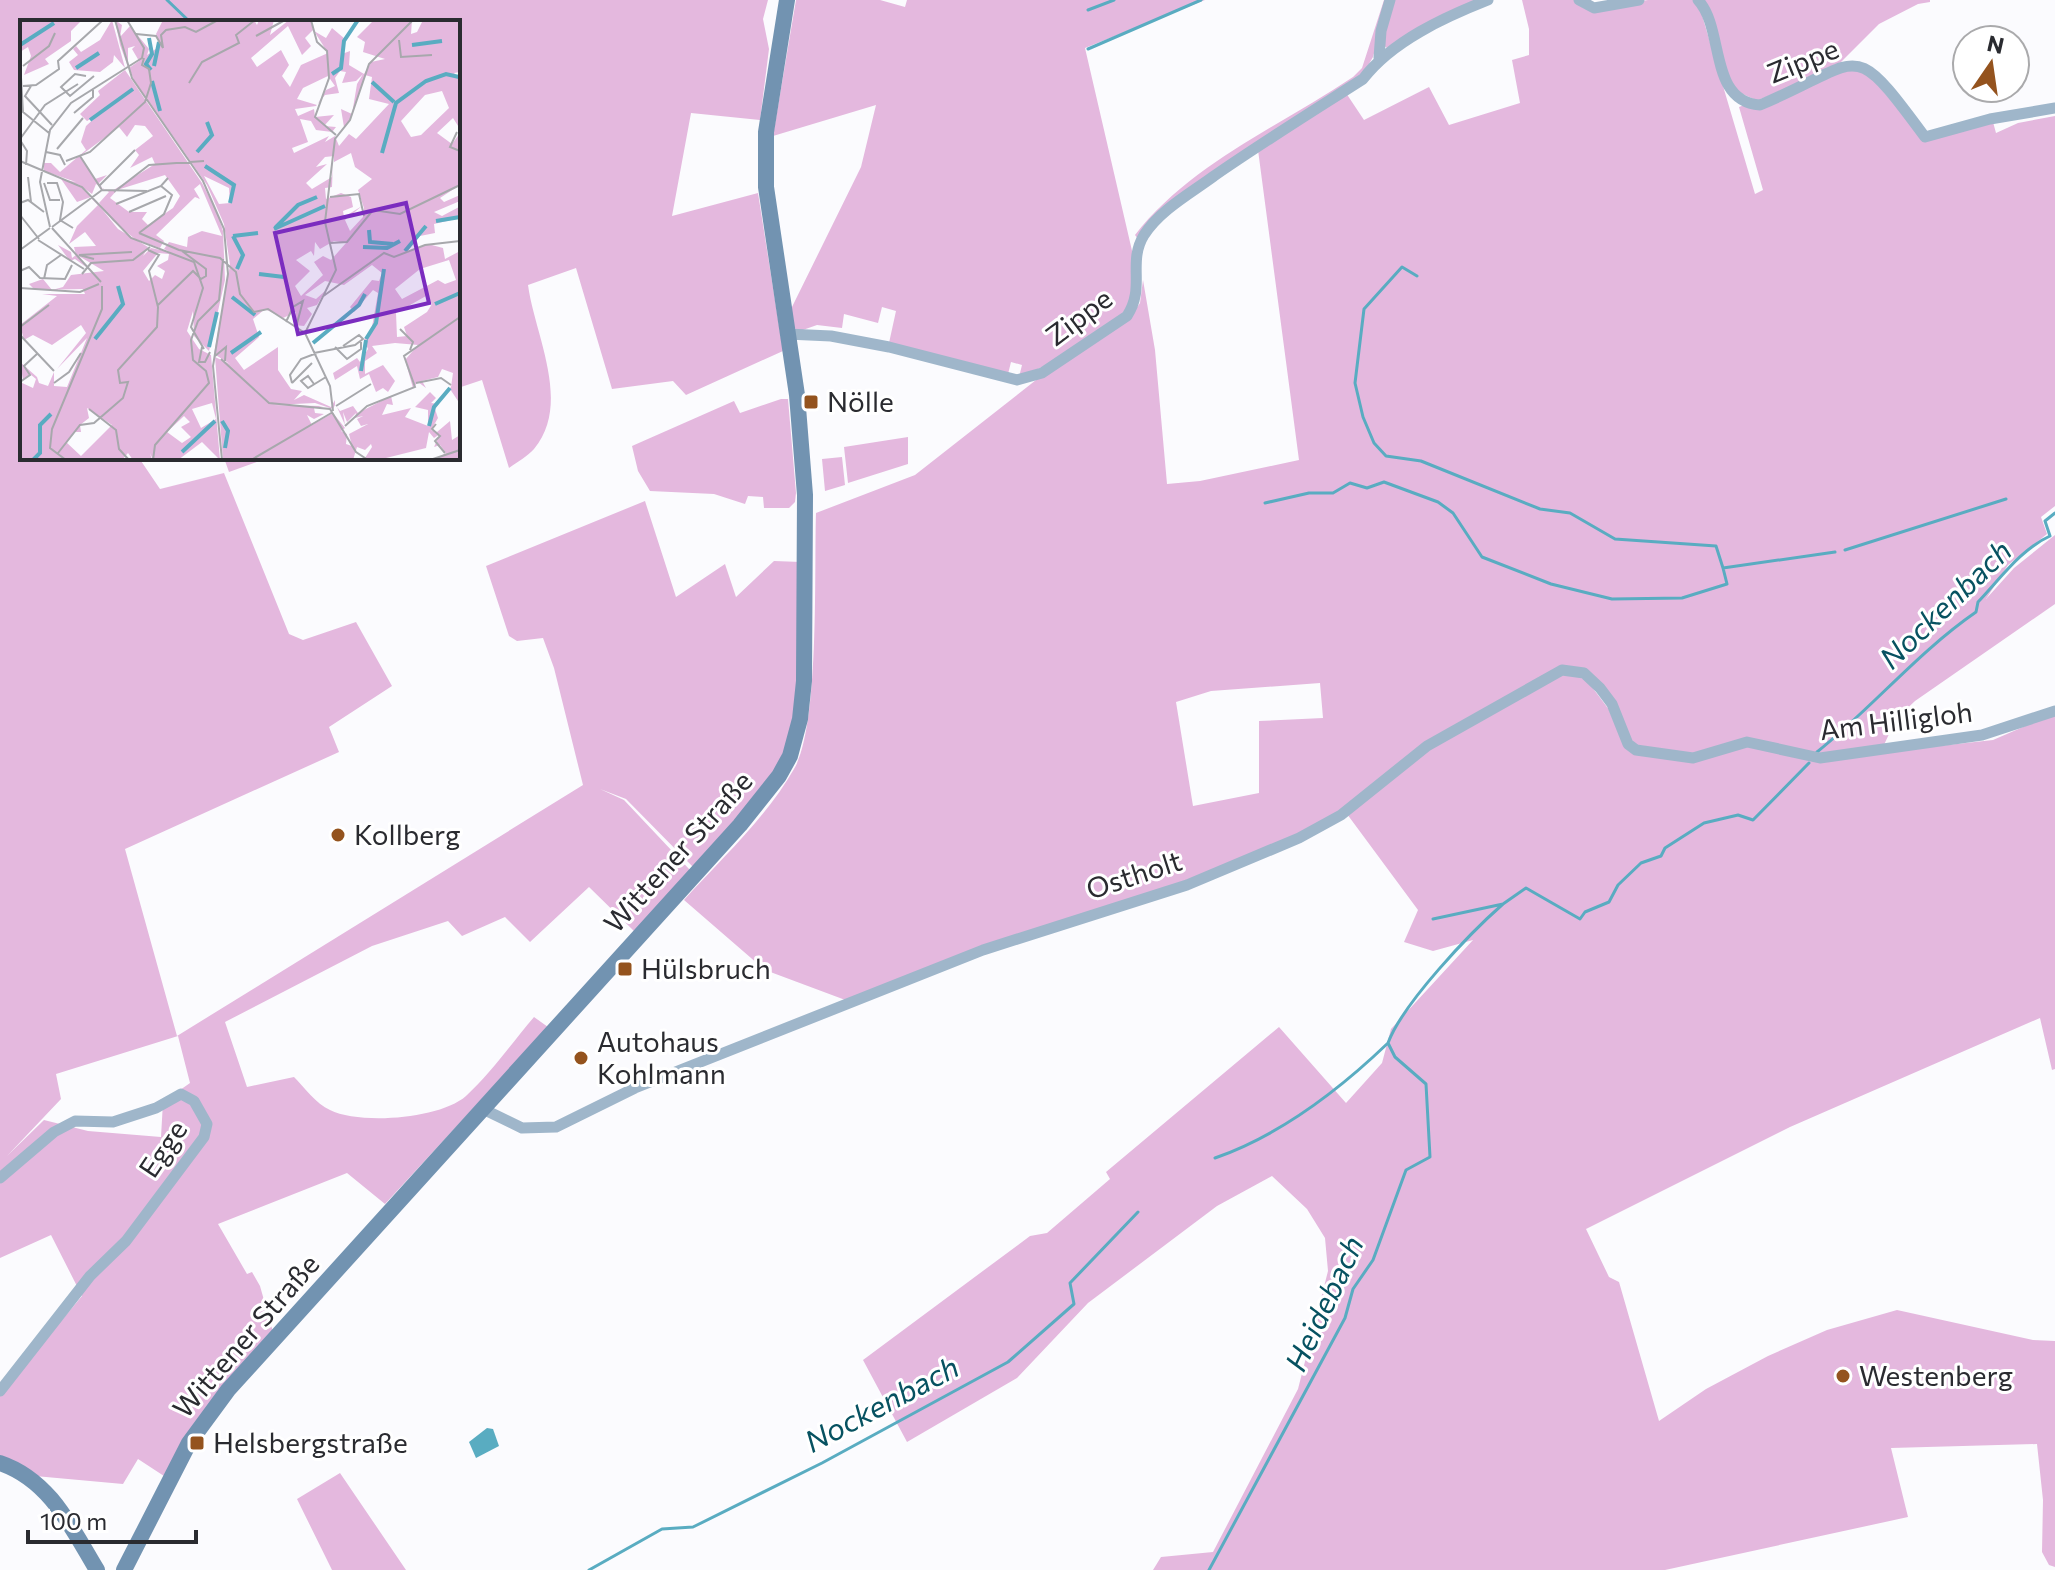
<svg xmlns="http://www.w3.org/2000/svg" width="2055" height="1570" font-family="Commissioner,sans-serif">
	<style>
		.green { fill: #e4b8de; fill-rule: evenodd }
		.water { fill: #59acc1 }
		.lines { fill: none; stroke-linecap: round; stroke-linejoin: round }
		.stream { stroke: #59acc1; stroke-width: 3 }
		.street { stroke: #9fb6ca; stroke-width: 11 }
		.secondary { stroke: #7293b1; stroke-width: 16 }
		.poi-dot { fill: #94531e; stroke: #fff; stroke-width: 3 }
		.labels { text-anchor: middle; stroke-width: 6; stroke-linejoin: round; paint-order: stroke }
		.street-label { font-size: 28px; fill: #2a2b30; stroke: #fff }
		.poi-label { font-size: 28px; fill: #2a2b30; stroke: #fff; text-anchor: start }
		.water-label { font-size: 30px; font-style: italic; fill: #075261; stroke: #fff }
		.inset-river { fill: none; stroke: #59acc1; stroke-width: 4 }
		.inset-road { fill: none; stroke: #a7a8ac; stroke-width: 2 }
		.view { fill: #7b2cbf; fill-opacity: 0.15; stroke: #7b2cbf; stroke-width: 4 }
		.inset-edge { fill: none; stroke: #2a2b30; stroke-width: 4 }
	</style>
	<rect width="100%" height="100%" fill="#fbfbfe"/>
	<path class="green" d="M0,0H768L763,19L769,49L760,120L691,113L672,216L758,193L783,351L686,395L673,381L612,389L576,268L528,285C535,336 572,403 534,449C528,456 517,462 509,468L482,380L458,388V22H22V458H139L160,489L224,473L289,634L303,640L356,622L392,686L329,727L339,752L125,849L177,1036L583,785L554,668L543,638L517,641L509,636L486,566L645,501L676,597L725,564L736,597L774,561L801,562C799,612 805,721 780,763C757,801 721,833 693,867L626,799L600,789L624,800L690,870L636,933L589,887L530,942L505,917L462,936L448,921L372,946L225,1022L247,1087L294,1077C304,1087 316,1104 330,1110C360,1125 440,1119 466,1096C491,1073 512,1043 534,1017L548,1027L385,1204L347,1173L218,1224L247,1274L252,1272L260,1286L273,1332L164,1476L138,1459L123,1484L35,1476L0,1459V1394L82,1296L51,1235L0,1258ZM178,1036L190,1083L163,1102L161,1137L88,1131L44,1120L7,1156L61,1099L56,1074Z
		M796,0H880L905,7L907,0H1205L1085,48L1133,255C1134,276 1136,291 1125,310C1116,326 1039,372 1019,377L1022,365L1011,362L1008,374L889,343L896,311L882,307L878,323L844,314L842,328L817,325L800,331L794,328L791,309L861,167L876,105L773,136Z
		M1384,0H1388L1373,57L1363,74L1264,139L1138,239L1135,235C1190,164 1280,126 1353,77L1362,68Z
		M1392,0H1481L1387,48L1383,45Z
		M1522,0H1574C1593,24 1623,3 1648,0C1663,0 1679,0 1694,0L1699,5L1755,194L1763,190L1739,107L1836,71L1865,70L1925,140L1993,122L1996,133L2018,123L2055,116V506L2041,517L2047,534L2008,565L1986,599L2014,568L2055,535V604L1915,701L1896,719L1883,747L1814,754L1749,739L1702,755L1637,747L1577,667L1426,743L1332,816L1298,836L1187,883L848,1001L765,970L684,900C721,859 766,818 794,769C820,726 814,569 816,513L915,475L1036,380L1133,313L1140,303L1143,280L1155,350L1167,484L1200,481L1299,460L1258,150L1346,93L1364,120L1429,87L1449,125L1520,103L1512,60L1529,55V29ZM1320,683L1323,718L1259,721V793L1193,806L1176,702L1211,691Z
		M1704,0H1930V2L1918,4L1879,24L1841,62L1769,98L1756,100L1736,91L1721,58Z
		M781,399H788L796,493L795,502L789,508H764L763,497L748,496L745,504L714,494L650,491L638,471L632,446L734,401L740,413Z
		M908,437V464L848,483L844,447Z
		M842,457L845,485L825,491L822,459Z
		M224,458H268L229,472Z
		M1559,674L1581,675L1603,696L1623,743L1693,760L1751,744L1813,760L1993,740L2055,713V1069L2052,1070L2040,1018L1790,1127L1586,1229L1609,1277L1619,1282L1659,1421L1706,1389L1768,1356L1827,1330L1897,1310L2033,1340L2055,1341V1567L2049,1565L2042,1552L2043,1500L2037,1444L1891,1448L1908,1517L1665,1570H1153L1161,1557L1213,1552L1298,1389L1328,1271L1325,1238L1307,1209L1272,1176L1217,1206L1088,1303L1017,1378L907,1442L863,1360L1030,1236L1047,1233L1110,1179L1106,1172L1279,1027L1346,1103L1382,1063L1391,1029L1473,940L1433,951L1404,942L1418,910L1347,814L1422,754Z
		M340,1473L406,1570H332L297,1499Z"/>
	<path class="water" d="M487,1428L493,1429L499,1446L476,1458L469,1442Z"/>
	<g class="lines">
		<path class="stream" d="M167,0L190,22
			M1088,10L1114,0
			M1088,49L1201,0
			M1417,276L1402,267L1364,309L1355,383L1363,417L1374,443L1386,456L1421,461L1540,509L1570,513L1615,539L1716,546L1723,568
			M1265,503L1309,493H1333L1350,483L1367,488L1384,482L1438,502L1453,513L1482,557L1551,584L1612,599L1682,598L1727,584L1723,568L1835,552
			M1845,550L2006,499
			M1817,752C1872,708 1918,652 1976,612L1978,602C2000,579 2021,549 2050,536L2045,521L2055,513
			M1433,919L1503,904L1526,888L1580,919L1585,912L1609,902L1618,885L1641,863L1661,856L1665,848L1704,823L1738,815L1753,820L1809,763
			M1215,1158C1281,1135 1338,1091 1388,1043
			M589,1570L662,1529L693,1527L822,1463L1008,1362L1074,1304L1070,1283L1138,1212
			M1209,1570L1345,1318L1353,1289L1373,1260L1406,1170L1430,1157L1426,1084L1395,1057L1388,1043C1403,1003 1470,933 1503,904"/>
		<path class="street" d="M1579,0L1594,8L1639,0
			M1698,0C1725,29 1708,101 1760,105C1865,61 1849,34 1925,137L1990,119L2055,108
			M1379,58L1381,31L1390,0
			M787,334L831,336L889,347L1017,380L1042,373L1127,316C1146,287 1127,263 1144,235C1160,210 1191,193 1214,176C1263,142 1313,111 1363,79C1392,41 1445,17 1488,0
			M483,1109L522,1128L556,1127L635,1088L983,950L1187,885L1299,838L1341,815L1427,746L1562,670L1584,673L1600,688L1612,704L1628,744L1636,750L1693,758L1747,742L1820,758L1982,735L2055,711
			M0,1178L54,1132L75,1121L113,1122L156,1108L181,1094L194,1101L207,1124L204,1137L126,1241L90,1276L0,1391"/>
		<path class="secondary" d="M0,1463C50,1480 71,1527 97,1570
			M124,1570L189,1443L228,1390L740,825L779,776L790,756L800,719L804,681L805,495L797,395L766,187V132L787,0"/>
	</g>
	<g class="poi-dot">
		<rect x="803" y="394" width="16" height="16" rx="4"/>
		<circle cx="338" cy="835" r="8"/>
		<rect x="617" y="961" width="16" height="16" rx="4"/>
		<circle cx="581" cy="1058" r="8"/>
		<circle cx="1843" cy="1376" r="8"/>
		<rect x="189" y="1435" width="16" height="16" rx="4"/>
	</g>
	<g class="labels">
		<g class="street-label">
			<text transform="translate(1803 61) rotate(-22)" y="10">Zippe</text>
			<text transform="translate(1079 317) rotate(-37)" y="10">Zippe</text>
			<text transform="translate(1896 721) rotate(-7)" y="10">Am Hilligloh</text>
			<text transform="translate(678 852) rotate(-48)" y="10">Wittener Straße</text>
			<text transform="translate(1134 875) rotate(-18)" y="10">Ostholt</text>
			<text transform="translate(163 1149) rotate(-56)" y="10">Egge</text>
			<text transform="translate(246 1336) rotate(-49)" y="10">Wittener Straße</text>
		</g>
		<g class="poi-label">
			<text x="827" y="412">Nölle</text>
			<text x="354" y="845">Kollberg</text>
			<text x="641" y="979">Hülsbruch</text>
			<text x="597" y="1052">Autohaus<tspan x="597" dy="32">Kohlmann</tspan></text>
			<text x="1859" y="1386">Westenberg</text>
			<text x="213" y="1453">Helsbergstraße</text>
		</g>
		<g class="water-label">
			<text transform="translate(1946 605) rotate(-44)" y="10">Nockenbach</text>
			<text transform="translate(1325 1304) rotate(-65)" y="10">Heidebach</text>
			<text transform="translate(882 1405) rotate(-28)" y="10">Nockenbach</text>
		</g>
	</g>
	<g transform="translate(20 20)">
		<rect width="440" height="440" fill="#fbfbfe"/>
		<path d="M0,0L54,1L62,0L51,11V21L25,39L29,44L4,55L11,36L8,27L0,32ZM92,0L105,48L94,35L93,42L80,52L54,50L49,42L58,35L53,29L56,26L61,32L80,20ZM95,0L102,5L100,17L110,6L129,29L127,35L140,26L136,14L143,0H234L237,5L239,0H254L250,15L269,0L291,1L293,10L285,18L291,26L282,35L268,6L231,38L237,47L261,30L269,45L262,56L270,67L281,45L308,33L294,11L306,18L312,8L325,19L335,3L339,0L324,21L322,34L330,31L329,45L344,54L351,42L365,39L343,32L345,22L337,17L354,0H392L391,14L397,12L403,0H440V52L434,53L440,59V109L433,98L417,113L432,124L440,113V165L420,178L424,182L440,175V181L414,192L422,196L439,187L440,198L414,204L415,213L400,216L386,233L408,224L423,228L425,239L440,231V384L430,369L415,389L418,398L411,410L417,412L430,401L432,420L440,415V440H413L426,433L420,425L414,427L420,414L414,418L409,412L406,428L358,440L345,438L352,427L351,424L345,430L337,427L333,440H203L195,337L210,344L194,334L210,245L204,204L187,165L114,60L109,48L119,41L112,29L115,26L108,28V47L100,25ZM320,51L326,52L322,63L336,61L343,54L337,64L332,94L321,89L324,107L331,98L345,55L352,57L349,79L369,84L336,119L329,114L319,126L315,116L305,122L309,116L274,133L272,128L288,122L280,99L291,101L296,110L312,112L316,107L304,106L314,95L295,97L294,89L278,96L275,89L296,86L305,75L319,73L315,58ZM308,56L315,66L306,70L297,85L277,79L283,68ZM422,71L429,88L401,115L391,117L381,101L405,75ZM331,133L335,147L352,159L338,170L344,188L343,197L330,211L325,200L342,186L324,197L323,191L333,187L331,177L321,173L306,179L305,168L312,167L313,142L312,157L292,169L286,163L307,144L296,147L305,137L314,136V142ZM184,156L209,168L210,183L199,184ZM314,221L326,223L311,240L303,236L294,242L303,255L281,276L275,266L290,251L276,240L291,231L294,236L295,222L300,229ZM429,240L436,260L425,264L418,260L382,279L375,269L400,249ZM352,245L362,253L359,261L352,260L330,287L334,292L353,270L358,273L352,307L344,320L348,329L340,342L337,338L313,353L315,360L337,346L340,359L349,354L356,372L363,368L368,372L375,361L363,345L345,354V341L357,333L352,326L375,323L398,325L385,340L393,368L398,362L406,368L402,361L418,357L422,349L433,353L431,367L418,384L411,383L416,378L410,372L395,387L408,390V406L385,397L391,388L362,395L367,384L373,385L371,376L338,393L333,386L320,391L317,387L325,405L323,392L327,402L336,393L335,398L343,396L337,399L341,406L348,404L329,414L332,426L326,424L327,414L321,411L325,408L313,393L292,405L287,395L294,399L304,394L295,393L294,388L303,386L253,385L295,383L313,389L315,385V380L311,387L284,375L274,380L282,371L271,369L258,350V327L224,350L215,338L239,317L233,299L245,289L263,298L276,292L274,305L284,306L292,294L287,288L297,285L305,271L296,279L285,275L305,261L324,265ZM406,276L412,284L407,292L384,307L387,316L377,317L376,293ZM105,50L182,163L197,192L203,211L205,260L189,331L174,316L173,291L167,311L179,329L191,335L200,440L182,422L158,440H133L130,433L132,440H113L108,433L102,440H0V362L13,368L16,359L10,354L3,360L0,342L17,357L19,363L28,366L34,352V366L47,367L67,318L37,349L66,313L61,305L32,325L13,315L4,320L0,305L37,276L22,274H65L63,269L15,270L9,264L23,259L32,270L43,267L51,255L84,251L57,235L66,247L55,239L50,241L38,225L51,232L52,238L56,235L54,227L76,226L65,212L49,224L57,206L78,185L72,179L73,178L98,209L128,227L123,236L131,228L150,232L144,229L149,222L167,227L168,217L182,211L202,216L180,164L174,169L180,179L175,177L136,215L144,221L140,228L115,219L93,201L79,183L89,172L76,164L72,174L58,164L71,177L57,182L41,159L56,162L24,151V143H31L40,152L66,130L61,122L66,106L79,94L67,101L60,94L80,75L78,71ZM115,105L125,106L133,116L115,130L119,135L110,148L132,137L135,144L92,171L83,169L79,163L87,155L75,159L60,136L99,107L107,117ZM145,155L160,176L153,188L128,205L122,199L127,192H109L90,178L97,170ZM138,233L149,234L148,240L137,246L145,251L142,259L135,255L129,261L123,251ZM192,383L196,399L181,408L172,389ZM67,388L92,405L61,436L46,422L54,412H61L60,405L69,398ZM164,396L170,402L161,407L171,417L162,423L147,412Z" fill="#e4b8de" fill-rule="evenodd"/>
		<path class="inset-river" d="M129,18L132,34L126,44L131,50M0,25L34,3M392,25L422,21M134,46L139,22M56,48L79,33M312,54L321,48L324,21L338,0M132,61L140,91M352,62L374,82M70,100L113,69M177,132L192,115L187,102M362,133L376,83L406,61L426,54L439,57M185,146L214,165L210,183M416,201L440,197M255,208L278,185L297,177M254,209L305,186M349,210L350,222L373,224M213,216L223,235L217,249M213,216L238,213M343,227L367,228L380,221M385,231L406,206M239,254L264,257M212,277L235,295M415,284L440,273M75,319L103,284L98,266M346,319L356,303L364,249M293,323L339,285L345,274M189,327L197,292M211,333L241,312M341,351L346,320M202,401L208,411L205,428M409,406L414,387L430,368M162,432L195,401M13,440L20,433V405L31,394"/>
		<path class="inset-road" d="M95,0L112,58L183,161L204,209L208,254L193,346L202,440M291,0L297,22L307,31L309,58L295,97L316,115M116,14L136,16L143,28L141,15L146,10L165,7L176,12L198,0M236,16L265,0M379,20L381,37L412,35M0,40L3,92L29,113M3,46L29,26L35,13M66,56L55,54L41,67L50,76L74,56M169,63L182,42L219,23L216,15L235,0M3,66L16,65L39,49L38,41L83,0M11,66L5,76L32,105M54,93L73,77V70M437,112L430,127L440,131M0,119L25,85L58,64M0,120L7,131L6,145M37,129L63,98M26,132L40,135L45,145M60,136L82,170L127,171M0,141L62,167L111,218L174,242L183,268L171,307L184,329M46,141L70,132L125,82L131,63L129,49L122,45L124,38M8,157L11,182M24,163L30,180H40M27,163H37L43,182L40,200L53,208M79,166L115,130M94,172L129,145L184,141M310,177L339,174L344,196M0,183L8,180L24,192M96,184L141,166L148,158M109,192L146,176M0,195L19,219M30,207L20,162L30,110L51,83L122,38L124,28L107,0M32,207L82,170M32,208L81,262M119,213L159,230L200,238L216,252L220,274L234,292L248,289L285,313M119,213L144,194L152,175L141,166M18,220L64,249M310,223L327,222L353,190L380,194L440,165M0,230L30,208M74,239L59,235L112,232M0,251L9,247L20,258L45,259L52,245M62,254L71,243L113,240L130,227M24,259L27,245L41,235M0,268L60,272L79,264M302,277L364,233L374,237L405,225L440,221M137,286L173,251L181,259L186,256V249L162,231M266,302L273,287L283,281L276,307M0,307L29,285M380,309L393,322L390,330M0,315L34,351M182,327L179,342H185L190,332M315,327L327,339L341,329V322M294,333L335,325L343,319L339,315L323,326M195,336L206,327L205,341M201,339L249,383L310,389L336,432L348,440M0,362L10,355L4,346L18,333M34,363L49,352L61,333M272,363L270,355L281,339L297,333M272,363L292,343M396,363L421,358L431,365M294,364L288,356L281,361L288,368L306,357M316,386L351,364M69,389L96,410L99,429L109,440M313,391L310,366L285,313L316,250L305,202L315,119L330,100L349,44L393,0M416,404L412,409L420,416L415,421L425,433M325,406L347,386L395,367L384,336L440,297M38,433L60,405L74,403L103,378L108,362L100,363L98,350L137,307L138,287L129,251L139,235L128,230M46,440L30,428L32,409L82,289V266M133,440L135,425L189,363L186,351L173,340L171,320L178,301L199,280L203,239M231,440L313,392M410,440L440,430"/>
		<path class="view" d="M386,183L409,283L278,314L255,213Z"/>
		<rect width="440" height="440" class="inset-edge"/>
	</g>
	<g transform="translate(1991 64) rotate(13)"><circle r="38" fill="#ffffff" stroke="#aaaaac" stroke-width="2"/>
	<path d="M0-6L14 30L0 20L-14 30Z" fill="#94531e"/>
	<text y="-12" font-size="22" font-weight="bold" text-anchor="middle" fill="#2a2b30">N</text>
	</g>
	<path d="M28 1530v12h168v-12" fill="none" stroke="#2a2b30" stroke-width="4"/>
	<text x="40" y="1530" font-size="24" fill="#2a2b30" stroke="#ffffff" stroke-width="6" paint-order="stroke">100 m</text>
</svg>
